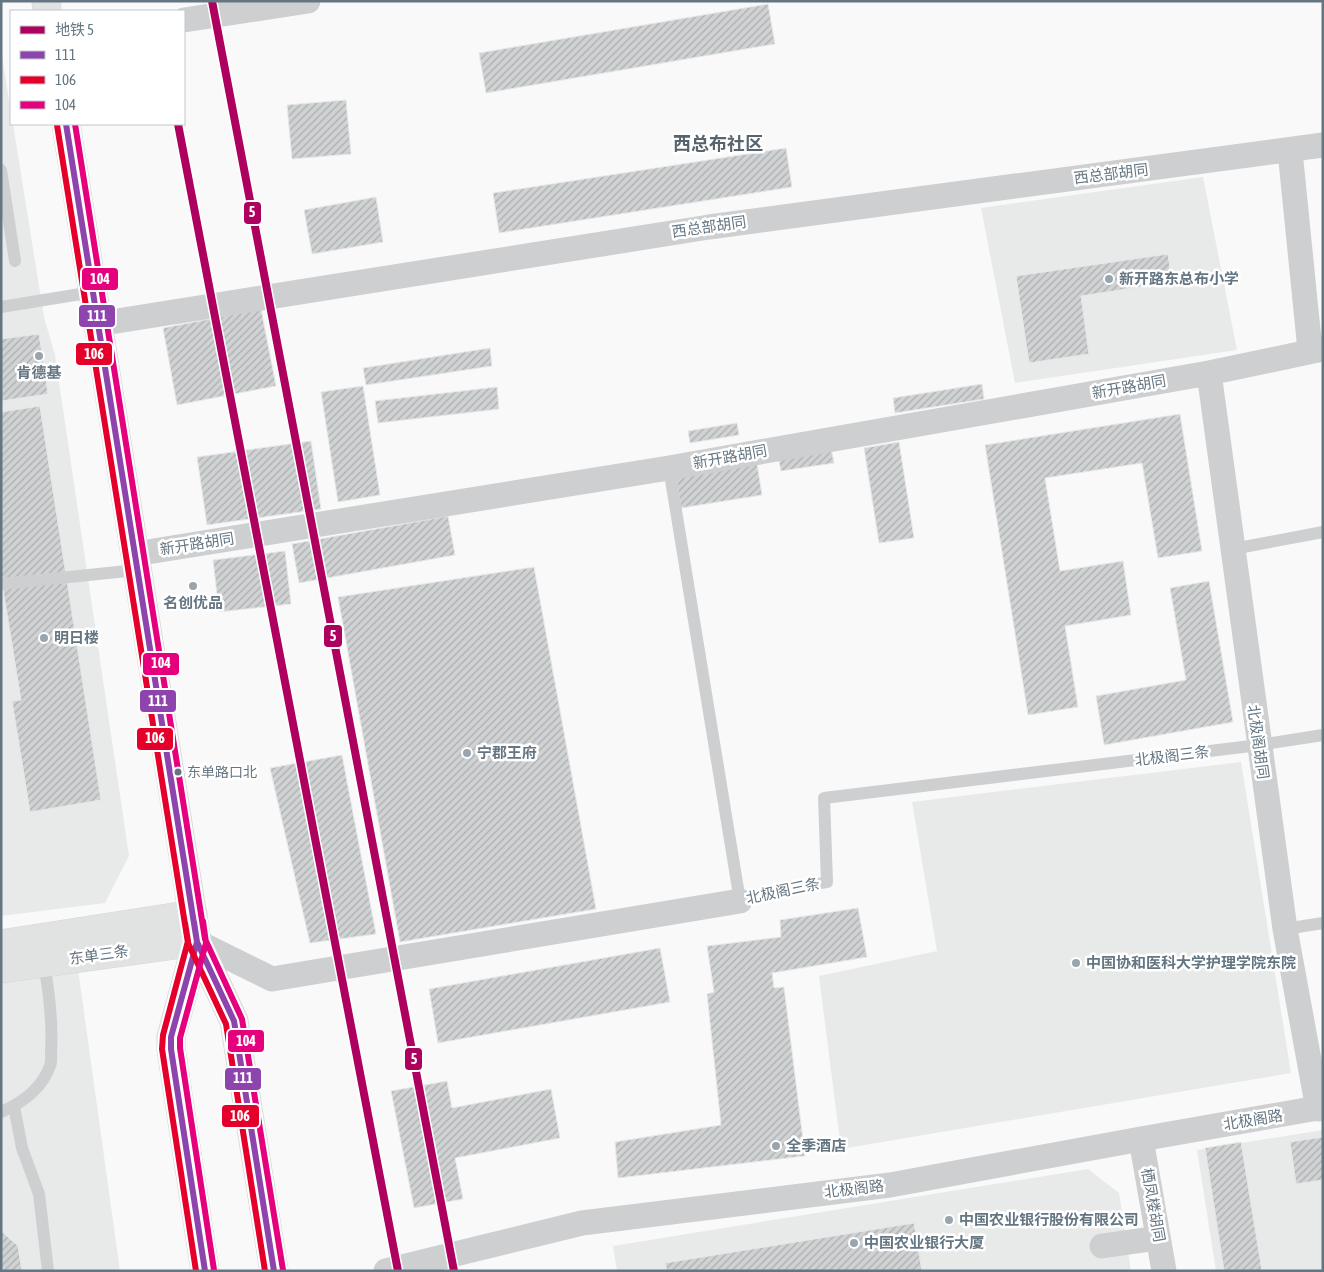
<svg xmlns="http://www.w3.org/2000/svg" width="1324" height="1272" font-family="'Asap Condensed','Noto Sans SC',sans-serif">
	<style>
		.built { fill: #e8e9e9 }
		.building { fill: url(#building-hatch); stroke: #e8e8e8 }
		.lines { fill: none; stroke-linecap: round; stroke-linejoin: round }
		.secondary-casing { stroke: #d5d6d7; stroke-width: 29 }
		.primary-casing { stroke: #d5d6d7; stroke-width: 29 }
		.lane { stroke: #cecfd0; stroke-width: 12 }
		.street { stroke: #cecfd0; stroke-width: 25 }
		.secondary { stroke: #e1e2e2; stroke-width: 28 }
		.primary { stroke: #e1e2e2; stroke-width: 28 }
		.bus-1-casing { stroke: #fff; stroke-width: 10 }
		.bus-2-casing { stroke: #fff; stroke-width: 10 }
		.bus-3-casing { stroke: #fff; stroke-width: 10 }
		.bus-1 { stroke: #8e44ad; stroke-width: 6 }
		.bus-2 { stroke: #e4002b; stroke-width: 6 }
		.bus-3 { stroke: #e5007d; stroke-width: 6 }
		.metro-1-casing { stroke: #fff; stroke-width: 11 }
		.metro-1 { stroke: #ae005f; stroke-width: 8 }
		.poi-dot { fill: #99a4ac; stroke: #fff; stroke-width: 2 }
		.bus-dot { fill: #657683; stroke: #fff; stroke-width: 2 }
		.labels { text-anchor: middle; stroke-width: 5; stroke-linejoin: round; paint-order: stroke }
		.bus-label { font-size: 14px; fill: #657683; stroke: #fff; text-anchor: start }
		.street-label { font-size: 15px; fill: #657683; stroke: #fff }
		.poi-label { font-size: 15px; font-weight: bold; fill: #657683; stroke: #fff; text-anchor: start }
		.quarter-label { font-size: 18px; font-weight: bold; fill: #57646e; stroke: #fff }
		.line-badge { stroke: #fff; stroke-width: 2 }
		.badge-label { font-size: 14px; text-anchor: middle; font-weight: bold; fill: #fff }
	</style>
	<defs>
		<pattern id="building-hatch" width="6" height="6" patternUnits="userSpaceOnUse" patternTransform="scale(1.25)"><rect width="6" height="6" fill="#d0d2d3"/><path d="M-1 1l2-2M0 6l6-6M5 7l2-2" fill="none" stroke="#acafb1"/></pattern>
	</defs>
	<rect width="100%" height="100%" fill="#f9f9f9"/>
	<path class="built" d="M1,49L11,113V124H13L44,317L55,355L129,856L105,903L1,916Z
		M1203,177L1237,350L1015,383L981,208Z
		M1241,762L1291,1073L841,1149L819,976L937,951L912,802Z
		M78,969L120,1271H1V979Z
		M1323,1130V1271H1216L1197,1150Z
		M1088,1169L1119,1193L1131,1271H617L613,1246Z"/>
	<path class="building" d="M768,4L775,44L486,93L479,53Z
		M346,100L351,154L292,159L287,105Z
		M786,148L792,187L499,233L493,193Z
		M376,197L383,242L312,254L304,210Z
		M1168,254L1172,282L1081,296L1089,354L1029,363L1016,276Z
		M261,309L276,386L177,405L163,328Z
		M39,334L48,394L1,401V339Z
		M490,348L492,366L366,385L363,368Z
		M982,384L984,399L895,413L893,398Z
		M363,386L380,495L338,502L321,392Z
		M497,387L499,409L378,423L375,401Z
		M40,406L101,800L30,812L12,701L21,700L1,577V412Z
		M1180,414L1202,551L1158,558L1142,463L1045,478L1060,571L1123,561L1131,615L1065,626L1078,707L1028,715L985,445Z
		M737,423L739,435L690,443L688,431Z
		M311,441L321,509L207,525L197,457Z
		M899,442L914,538L879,543L864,448Z
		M831,448L834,463L781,471L778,456Z
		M757,464L762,495L681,508L676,477Z
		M448,516L455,555L299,583L292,544Z
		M285,551L291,604L219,612L213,560Z
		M534,567L596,909L400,942L338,597Z
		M1209,581L1233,722L1104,745L1096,696L1186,680L1170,588Z
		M342,755L376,934L310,943L270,768Z
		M858,908L867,957L772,973L774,988L784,987L805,1156L618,1178L615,1142L721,1125L707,994L714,992L707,946L781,937L780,920Z
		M660,948L670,1002L438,1043L429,989Z
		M447,1081L452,1108L551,1089L560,1138L455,1158L463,1199L414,1208L391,1091Z
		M1323,1137V1180L1296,1184L1290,1142Z
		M1241,1142L1262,1271H1224L1205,1148Z
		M914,1223L922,1271H667L665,1263Z
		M1,1231L18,1246L22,1271H1Z"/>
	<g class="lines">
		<defs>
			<path id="secondary" d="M1,944L193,914
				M1,969L197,942"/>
			<path id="primary" d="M46,1L47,11
				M66,124L197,942L234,1021L274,1271
				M197,942L171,1037V1049L205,1271"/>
		</defs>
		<use href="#secondary" class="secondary-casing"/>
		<use href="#primary" class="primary-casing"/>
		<path class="lane" d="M1,170L15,261
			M1,307L93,292
			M669,468L740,901L827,882L824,798L1259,745L1323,735
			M1233,549L1323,532
			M1,584L137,570
			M1285,929L1323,923
			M14,1106L22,1148L39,1194L48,1271
			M1,1112C22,1103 42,1088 50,1066C52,1061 51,1055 51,1050C53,1021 49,992 44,963"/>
		<path class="street" d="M184,20L308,1
			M1290,151L1310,350
			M98,324L709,227L1323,145
			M1209,373L1285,929L1318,1109
			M135,554L669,468L1209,373L1323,349
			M197,942L272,979L740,901
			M1141,1139L1164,1271
			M1102,1246L1158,1238
			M386,1271L582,1223L890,1185L1141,1139L1323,1107"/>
		<use href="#secondary" class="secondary"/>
		<use href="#primary" class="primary"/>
		<defs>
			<path id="bus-1" d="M66,124L197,942L234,1021L274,1271
				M194,922L197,942L171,1037V1049L205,1271"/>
			<path id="bus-2" d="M57,125L188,943L226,1024L265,1271
				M185,923L188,941L163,1035L162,1049L196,1271"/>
			<path id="bus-3" d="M75,124L205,939L242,1019L283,1270
				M203,921L206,943L180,1038V1048L214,1270"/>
		</defs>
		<use href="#bus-1" class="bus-1-casing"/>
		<use href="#bus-2" class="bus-2-casing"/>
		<use href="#bus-3" class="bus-3-casing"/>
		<use href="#bus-1" class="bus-1"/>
		<use href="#bus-2" class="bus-2"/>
		<use href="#bus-3" class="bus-3"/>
		<defs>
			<path id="metro-1" d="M212,1L454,1271
				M178,124L398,1271"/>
		</defs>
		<use href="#metro-1" class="metro-1-casing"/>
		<use href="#metro-1" class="metro-1"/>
	</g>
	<g class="poi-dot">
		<circle cx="1109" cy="279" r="5"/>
		<circle cx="39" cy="356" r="5"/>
		<circle cx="193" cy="586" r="5"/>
		<circle cx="44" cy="638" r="5"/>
		<circle cx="467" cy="753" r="5"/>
		<circle cx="1076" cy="963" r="5"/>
		<circle cx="776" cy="1146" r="5"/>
		<circle cx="949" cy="1220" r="5"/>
		<circle cx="854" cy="1243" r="5"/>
	</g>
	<circle class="bus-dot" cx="178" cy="772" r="4.5"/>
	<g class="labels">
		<g class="bus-label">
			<text x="187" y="777">东单路口北</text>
		</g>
		<g class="street-label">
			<text transform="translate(1111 174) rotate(-7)" y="5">西总部胡同</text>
			<text transform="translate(709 227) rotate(-8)" y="5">西总部胡同</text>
			<text transform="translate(1129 387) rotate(-10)" y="5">新开路胡同</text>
			<text transform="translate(730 457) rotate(-10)" y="5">新开路胡同</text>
			<text transform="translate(197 544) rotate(-9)" y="5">新开路胡同</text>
			<text transform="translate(1258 742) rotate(82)" y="5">北极阁胡同</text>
			<text transform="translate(1172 756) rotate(-7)" y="5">北极阁三条</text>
			<text transform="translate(783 891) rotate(-12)" y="5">北极阁三条</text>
			<text transform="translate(99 955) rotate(-8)" y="5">东单三条</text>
			<text transform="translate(1253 1120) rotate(-9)" y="5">北极阁路</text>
			<text transform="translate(854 1189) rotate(-7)" y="5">北极阁路</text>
			<text transform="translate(1153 1205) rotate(80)" y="5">栖凤楼胡同</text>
		</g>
		<g class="poi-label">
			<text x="1119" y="284">新开路东总布小学</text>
			<text x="39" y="378" text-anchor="middle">肯德基</text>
			<text x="193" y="608" text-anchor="middle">名创优品</text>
			<text x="54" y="643">明日楼</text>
			<text x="477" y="758">宁郡王府</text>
			<text x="1086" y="968">中国协和医科大学护理学院东院</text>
			<text x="786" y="1151">全季酒店</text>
			<text x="959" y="1225">中国农业银行股份有限公司</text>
			<text x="864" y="1248">中国农业银行大厦</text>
		</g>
		<g class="quarter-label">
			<text x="718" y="150">西总布社区</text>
		</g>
	</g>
	<g class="line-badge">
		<rect x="243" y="201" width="19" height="24" rx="5" fill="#ae005f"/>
		<rect x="81" y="267" width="38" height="24" rx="5" fill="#e5007d"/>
		<rect x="78" y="304" width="38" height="24" rx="5" fill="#8e44ad"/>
		<rect x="75" y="342" width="38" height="24" rx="5" fill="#e4002b"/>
		<rect x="323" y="624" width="20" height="24" rx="5" fill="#ae005f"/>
		<rect x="142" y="652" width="38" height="24" rx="5" fill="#e5007d"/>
		<rect x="139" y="689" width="38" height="24" rx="5" fill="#8e44ad"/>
		<rect x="136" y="727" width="38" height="24" rx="5" fill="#e4002b"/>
		<rect x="227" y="1029" width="38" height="24" rx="5" fill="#e5007d"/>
		<rect x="404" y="1047" width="19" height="24" rx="5" fill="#ae005f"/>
		<rect x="224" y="1067" width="38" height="24" rx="5" fill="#8e44ad"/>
		<rect x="221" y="1104" width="39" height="24" rx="5" fill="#e4002b"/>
	</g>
	<g class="badge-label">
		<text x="252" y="217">5</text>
		<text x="100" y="284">104</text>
		<text x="97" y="321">111</text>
		<text x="94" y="359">106</text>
		<text x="333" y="641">5</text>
		<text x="161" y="668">104</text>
		<text x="158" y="706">111</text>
		<text x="155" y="743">106</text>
		<text x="246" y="1046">104</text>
		<text x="414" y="1064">5</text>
		<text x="243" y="1083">111</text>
		<text x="240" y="1121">106</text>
	</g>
	<rect width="1324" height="1272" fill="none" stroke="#657683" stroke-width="5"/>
	<rect x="10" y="10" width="175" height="115" fill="#ffffff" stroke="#c1c8cd"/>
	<rect x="20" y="26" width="25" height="8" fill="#ae005f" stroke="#c1c8cd"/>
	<text x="55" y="35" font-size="15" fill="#657683">地铁 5</text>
	<rect x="20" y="51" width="25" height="8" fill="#8e44ad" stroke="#c1c8cd"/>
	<text x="55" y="60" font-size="15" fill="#657683">111</text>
	<rect x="20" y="76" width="25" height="8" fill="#e4002b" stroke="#c1c8cd"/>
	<text x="55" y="85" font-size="15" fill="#657683">106</text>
	<rect x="20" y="101" width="25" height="8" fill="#e5007d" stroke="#c1c8cd"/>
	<text x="55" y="110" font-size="15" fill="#657683">104</text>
</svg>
